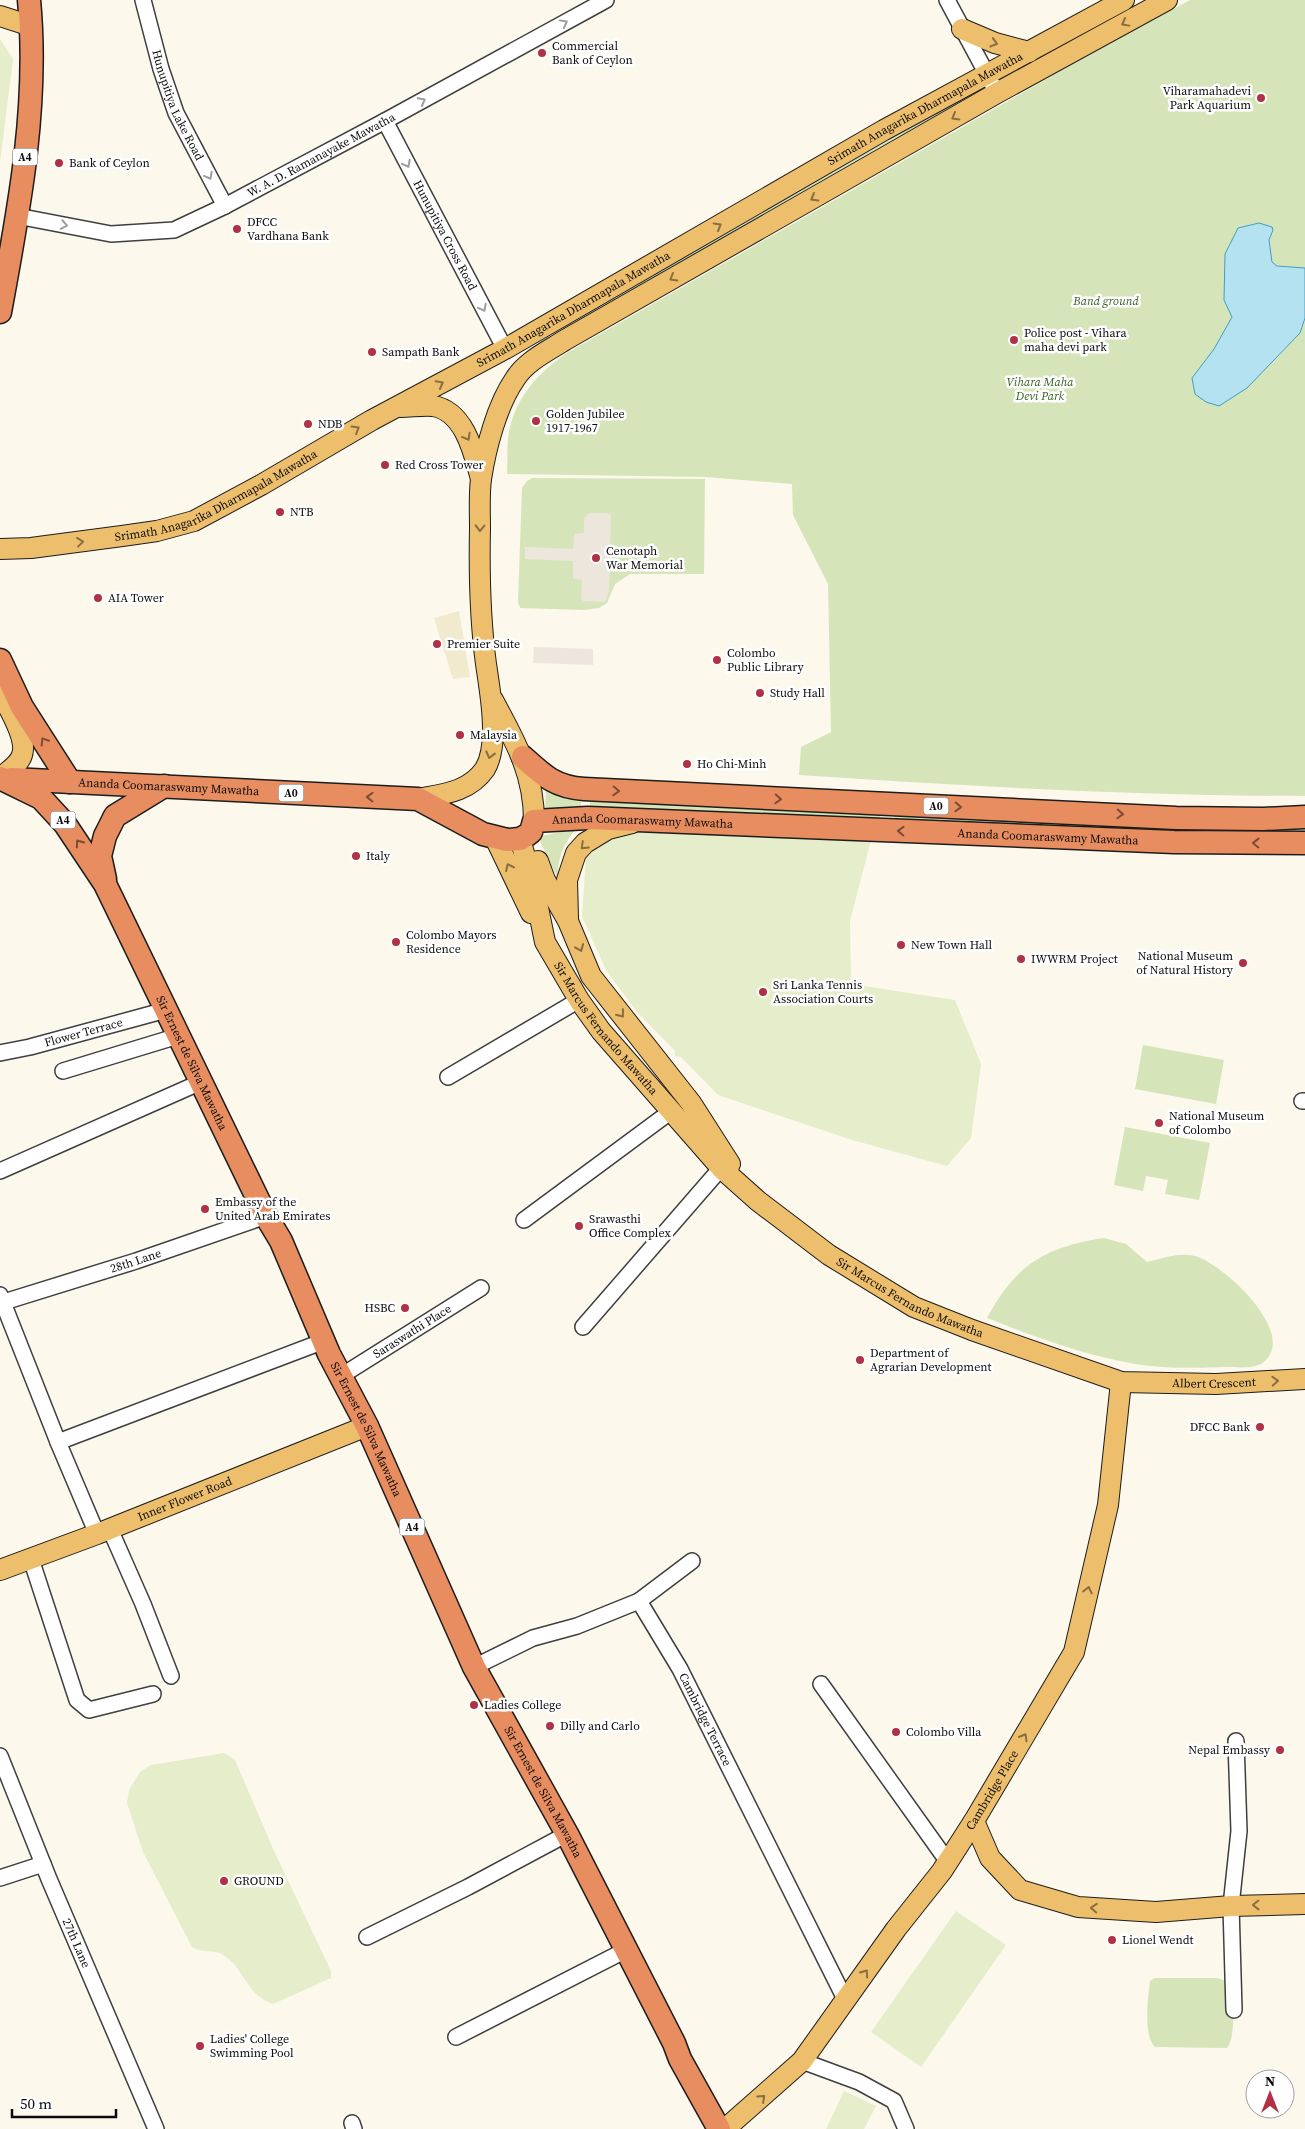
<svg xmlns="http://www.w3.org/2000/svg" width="1305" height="2129" font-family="'Source Serif 4',serif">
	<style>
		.farmland { fill: #f1eace }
		.green { fill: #d5e5b9 }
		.pitch { fill: #e5edca }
		.plaza { fill: #ece6dc }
		.water { fill: #b5e2f1; stroke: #429ec2 }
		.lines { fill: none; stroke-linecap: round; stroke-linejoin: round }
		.minor-casing { stroke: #3f3f3f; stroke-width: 18 }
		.major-casing { stroke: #1d1d1d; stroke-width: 22 }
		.highway-casing { stroke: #1d1d1d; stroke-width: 25 }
		.minor { stroke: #fff; stroke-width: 15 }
		.major { stroke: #edbe6c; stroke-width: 20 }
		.highway { stroke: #e88d5f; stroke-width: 22 }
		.oneway { stroke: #9e9e9e }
		.oneway2 { stroke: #886e41 }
		.oneway3 { stroke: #7a4c36 }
		.poi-dot { fill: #b03045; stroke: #fff; stroke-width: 2 }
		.labels { text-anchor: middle; stroke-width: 5; stroke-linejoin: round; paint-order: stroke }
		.shield { fill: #fff; stroke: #555; stroke-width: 1 }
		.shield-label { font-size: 11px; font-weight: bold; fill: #0c0c0c }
		.poi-label { font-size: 12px; fill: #0c0c0c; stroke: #fff; text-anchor: start }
		.street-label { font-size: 12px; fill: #0c0c0c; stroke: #fff }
		.park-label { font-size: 12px; font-style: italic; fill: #365e22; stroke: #fff }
	</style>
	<rect width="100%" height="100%" fill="#fdf8ec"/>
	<path class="farmland" d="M459,611L470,677L453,679L434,618Z"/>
	<path class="green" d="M1190,0H1305V796C1136,796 967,786 799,775L801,747L831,732L828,584L793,515L792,484L705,477L507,474C508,459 506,438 511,423C520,393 540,372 565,354L1064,69Z
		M961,98L963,102L885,144L564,329L561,324L883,140Z
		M532,478L705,479L704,574H630L615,584L607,603L599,608L584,610L520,608L518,602L522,488L527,481Z
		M546,789L568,798L581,800V808L545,814Z
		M590,800L880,811V818L590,808Z
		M894,810L1305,826V835H1264L894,819Z
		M577,828C563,843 557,859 558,879L538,837Z
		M1143,1045L1224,1060L1216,1104L1135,1089Z
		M1125,1127L1210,1143L1199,1200L1165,1194L1168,1180L1146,1176L1143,1191L1114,1185Z
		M1104,1238L1126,1244L1147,1262C1164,1258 1178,1252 1195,1256C1223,1264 1295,1330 1266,1360C1257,1370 1239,1367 1226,1367C1197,1368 1165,1369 1135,1364C1084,1355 1035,1337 987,1318C1015,1265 1045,1247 1104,1238Z
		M1155,1978H1217L1227,1981C1233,1995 1237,2035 1227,2048L1155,2047C1143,2036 1148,1997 1150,1981Z"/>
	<path class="pitch" d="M0,39L13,59L0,162Z
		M654,829L871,840L850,921L851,984L955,1000L981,1064L971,1138L947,1166L852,1140L718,1095L681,1057L675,1056V1051L637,1012L606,970L582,916L586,857L612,832Z
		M224,1753L235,1760L274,1851L331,1971V1978L273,2004C246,1995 245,1970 225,1956C214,1948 203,1954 192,1947L143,1852L127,1803L129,1790L140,1772L151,1765Z
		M956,1911L1006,1945L921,2067L871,2032Z
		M844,2091L876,2106L864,2129H826Z"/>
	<path class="plaza" d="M590,513H607L611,515L609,592L605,602L583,601L581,599L582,580L573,579V561L525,559V547L573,549L574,536L575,534L584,533V518Z
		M534,647L593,649V665L533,663Z"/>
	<path class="water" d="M1259,223L1272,227L1273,230L1269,240L1272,262L1277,266L1305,268V318L1300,333L1247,388L1219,406L1206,402L1195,394L1192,378L1214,349L1232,317L1224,300L1225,254L1238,228Z"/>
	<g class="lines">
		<defs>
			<g id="minor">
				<path id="s1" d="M143,0L161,69L176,113L225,206"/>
				<path d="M947,0L997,93"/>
				<path id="s2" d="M385,121L505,349"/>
				<path id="s3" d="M17,216L111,234L174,230L225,206L385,121L606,0"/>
				<path id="s4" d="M0,1053L30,1047L166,1010"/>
				<path d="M63,1071L178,1036"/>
				<path d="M448,1077L579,1000"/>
				<path d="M1302,1101H1305"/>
				<path d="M0,1171L201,1082"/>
				<path d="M524,1220L670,1112"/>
				<path d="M0,1295L58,1442L97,1534"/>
				<path id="s5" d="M4,1302L136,1261L266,1216"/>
				<path d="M583,1327L721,1168"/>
				<path id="s6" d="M341,1376L481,1288"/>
				<path d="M58,1442L324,1341"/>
				<path d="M110,1529L143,1604L171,1676"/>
				<path d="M31,1559L77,1700L89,1710L153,1694"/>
				<path d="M639,1601L692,1561"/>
				<path id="s7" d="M474,1667L533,1638L577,1626L639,1601L680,1669L846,2001"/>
				<path d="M821,1684L948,1862"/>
				<path id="s8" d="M0,1756L49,1879L156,2129"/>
				<path d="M0,1878L43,1864"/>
				<path d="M367,1937L468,1887L567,1834"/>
				<path d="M1234,2010L1231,1906L1239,1831L1236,1741"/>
				<path d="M456,2037L626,1950"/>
				<path d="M802,2061L859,2082L894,2101L906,2129"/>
				<path d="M352,2123L354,2129"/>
			</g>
			<g id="major">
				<path d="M0,16L31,26"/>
				<path d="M962,29L995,43L1029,52"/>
				<path d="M401,407C411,407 423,405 433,406C465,411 474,454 481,479"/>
				<path id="s9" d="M0,549L31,548L122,536L157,531L194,521L261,485L372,420L505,349L884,130L1124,0"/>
				<path d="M0,692C8,707 28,738 22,755C19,765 7,772 0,778"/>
				<path d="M493,700C515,741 534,773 534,821"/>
				<path d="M418,799C444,794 469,792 485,769C500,744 490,692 486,664C480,619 479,574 480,528C480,512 479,494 481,479C486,447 497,405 515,379C526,361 548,351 565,340L997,93L1167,0"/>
				<path d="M495,838L531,913"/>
				<path id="s10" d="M520,839L534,888L545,942L579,1000L601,1031L721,1168L758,1201L829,1255L914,1307L972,1330L1121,1382L1216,1384L1305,1379"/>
				<path d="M538,861L545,880L568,921L591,976L691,1103L730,1164"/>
				<path d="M568,918L567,880L576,853L585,843L608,829L632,823"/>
				<path id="s11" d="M0,1570L97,1534L367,1426"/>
				<path d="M974,1821L990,1858L1020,1890L1078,1907L1156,1912L1231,1906L1305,1904"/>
				<path id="s12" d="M725,2129L802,2061L896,1929L942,1871L974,1821L1074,1652L1108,1505L1121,1382"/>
			</g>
			<g id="highway">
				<path d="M0,312C19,209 39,105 29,0"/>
				<path d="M0,660L22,707L70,782"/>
				<path d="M523,757C544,776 555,787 584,789L1176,818L1263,819L1305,817"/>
				<path id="s13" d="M0,778L41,798L65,824L105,884L266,1216L281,1241L329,1354L367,1426L474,1667L567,1834L674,2043L680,2059L719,2129"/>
				<path id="s14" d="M11,779L418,799L483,834L507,840L520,839L527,835L531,832L534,821L588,818L1174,842L1305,843"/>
				<path d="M105,879L100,856L105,836L115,816L164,786"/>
			</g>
		</defs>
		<use href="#minor" class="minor-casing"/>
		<use href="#major" class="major-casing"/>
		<use href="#highway" class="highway-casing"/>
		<use href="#minor" class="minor"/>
		<use href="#major" class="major"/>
		<use href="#highway" class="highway"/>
	</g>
	<defs><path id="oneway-chevron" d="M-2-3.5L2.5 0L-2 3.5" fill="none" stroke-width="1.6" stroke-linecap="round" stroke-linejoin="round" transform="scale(1.25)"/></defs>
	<g class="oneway">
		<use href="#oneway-chevron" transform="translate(564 23) rotate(-29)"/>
		<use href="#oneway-chevron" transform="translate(422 101) rotate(-28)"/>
		<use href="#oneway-chevron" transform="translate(407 164) rotate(62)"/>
		<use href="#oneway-chevron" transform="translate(209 176) rotate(62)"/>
		<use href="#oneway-chevron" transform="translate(64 225) rotate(11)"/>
		<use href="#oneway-chevron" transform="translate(483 308) rotate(62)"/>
	</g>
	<g class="oneway2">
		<use href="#oneway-chevron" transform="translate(1125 23) rotate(151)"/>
		<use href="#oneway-chevron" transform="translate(994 43) rotate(17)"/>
		<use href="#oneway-chevron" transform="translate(955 117) rotate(150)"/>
		<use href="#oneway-chevron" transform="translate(814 198) rotate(150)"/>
		<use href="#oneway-chevron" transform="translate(718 226) rotate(-30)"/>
		<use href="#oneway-chevron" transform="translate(673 278) rotate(150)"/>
		<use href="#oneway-chevron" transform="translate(440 384) rotate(-28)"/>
		<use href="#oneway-chevron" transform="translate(356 429) rotate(-31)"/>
		<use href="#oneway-chevron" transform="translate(467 437) rotate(61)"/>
		<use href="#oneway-chevron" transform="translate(480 528) rotate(91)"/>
		<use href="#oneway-chevron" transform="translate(80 542) rotate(-7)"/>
		<use href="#oneway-chevron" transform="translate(490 755) rotate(104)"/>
		<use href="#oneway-chevron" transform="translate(584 846) rotate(136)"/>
		<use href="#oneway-chevron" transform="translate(509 867) rotate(-116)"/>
		<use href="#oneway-chevron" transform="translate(580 948) rotate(67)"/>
		<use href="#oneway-chevron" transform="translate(621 1014) rotate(52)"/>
		<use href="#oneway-chevron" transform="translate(1275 1381) rotate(-3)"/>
		<use href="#oneway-chevron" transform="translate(1088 1590) rotate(-77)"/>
		<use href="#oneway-chevron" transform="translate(1024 1737) rotate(-60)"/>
		<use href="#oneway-chevron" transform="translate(1256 1905) rotate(179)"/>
		<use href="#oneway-chevron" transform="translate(1094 1908) rotate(-176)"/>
		<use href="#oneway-chevron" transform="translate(865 1973) rotate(-55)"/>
		<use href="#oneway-chevron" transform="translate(762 2098) rotate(-42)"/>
	</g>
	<g class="oneway3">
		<use href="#oneway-chevron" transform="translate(44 741) rotate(-123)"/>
		<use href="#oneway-chevron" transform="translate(616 791) rotate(3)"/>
		<use href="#oneway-chevron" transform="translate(370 797) rotate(-178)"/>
		<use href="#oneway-chevron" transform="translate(778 799) rotate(3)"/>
		<use href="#oneway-chevron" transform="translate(958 807) rotate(3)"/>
		<use href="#oneway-chevron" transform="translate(1120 814) rotate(3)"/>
		<use href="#oneway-chevron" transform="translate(901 831) rotate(-178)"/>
		<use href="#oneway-chevron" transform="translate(79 843) rotate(-125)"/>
		<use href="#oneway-chevron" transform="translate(1256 843) rotate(-179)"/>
	</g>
	<g class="poi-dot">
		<circle cx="542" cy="53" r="5"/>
		<circle cx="1261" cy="98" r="5"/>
		<circle cx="59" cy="163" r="5"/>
		<circle cx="237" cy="229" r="5"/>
		<circle cx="1014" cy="340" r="5"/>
		<circle cx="372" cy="352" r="5"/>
		<circle cx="536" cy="421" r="5"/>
		<circle cx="308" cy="424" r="5"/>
		<circle cx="385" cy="465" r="5"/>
		<circle cx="280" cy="512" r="5"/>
		<circle cx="596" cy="558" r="5"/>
		<circle cx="98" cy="598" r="5"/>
		<circle cx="437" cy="644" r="5"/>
		<circle cx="717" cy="660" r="5"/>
		<circle cx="760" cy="693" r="5"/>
		<circle cx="460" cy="735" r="5"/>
		<circle cx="687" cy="764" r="5"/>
		<circle cx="356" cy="856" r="5"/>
		<circle cx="396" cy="942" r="5"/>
		<circle cx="901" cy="945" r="5"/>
		<circle cx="1021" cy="959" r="5"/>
		<circle cx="1243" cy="963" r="5"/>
		<circle cx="763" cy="992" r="5"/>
		<circle cx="1159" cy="1123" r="5"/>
		<circle cx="205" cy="1209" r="5"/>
		<circle cx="579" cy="1226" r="5"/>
		<circle cx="405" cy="1308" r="5"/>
		<circle cx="860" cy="1360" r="5"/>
		<circle cx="1260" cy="1427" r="5"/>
		<circle cx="474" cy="1705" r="5"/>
		<circle cx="550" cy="1726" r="5"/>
		<circle cx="896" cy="1732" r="5"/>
		<circle cx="1280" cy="1750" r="5"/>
		<circle cx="224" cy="1881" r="5"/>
		<circle cx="1112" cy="1940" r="5"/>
		<circle cx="200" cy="2046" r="5"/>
	</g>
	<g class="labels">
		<g class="shield">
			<rect x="12.5" y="148.5" width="25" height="17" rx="4"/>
			<rect x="278.5" y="784.5" width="25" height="17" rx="4"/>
			<rect x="923.5" y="797.5" width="25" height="17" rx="4"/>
			<rect x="50.5" y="811.5" width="25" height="17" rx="4"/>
			<rect x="399.5" y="1518.5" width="25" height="17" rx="4"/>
		</g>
		<g class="shield-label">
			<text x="25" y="161">A4</text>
			<text x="291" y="797">A0</text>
			<text x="936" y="810">A0</text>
			<text x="63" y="824">A4</text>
			<text x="412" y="1531">A4</text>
		</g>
		<g class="poi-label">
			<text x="552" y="50">Commercial<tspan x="552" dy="14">Bank of Ceylon</tspan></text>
			<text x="1251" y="95" text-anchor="end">Viharamahadevi<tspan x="1251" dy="14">Park Aquarium</tspan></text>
			<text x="69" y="167">Bank of Ceylon</text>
			<text x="247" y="226">DFCC<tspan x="247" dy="14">Vardhana Bank</tspan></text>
			<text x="1024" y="337">Police post - Vihara<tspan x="1024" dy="14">maha devi park</tspan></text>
			<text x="382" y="356">Sampath Bank</text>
			<text x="546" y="418">Golden Jubilee<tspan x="546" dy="14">1917-1967</tspan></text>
			<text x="318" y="428">NDB</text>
			<text x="395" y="469">Red Cross Tower</text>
			<text x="290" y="516">NTB</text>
			<text x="606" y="555">Cenotaph<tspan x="606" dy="14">War Memorial</tspan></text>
			<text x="108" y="602">AIA Tower</text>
			<text x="447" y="648">Premier Suite</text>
			<text x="727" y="657">Colombo<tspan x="727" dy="14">Public Library</tspan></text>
			<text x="770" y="697">Study Hall</text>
			<text x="470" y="739">Malaysia</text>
			<text x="697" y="768">Ho Chi-Minh</text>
			<text x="366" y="860">Italy</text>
			<text x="406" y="939">Colombo Mayors<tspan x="406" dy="14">Residence</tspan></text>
			<text x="911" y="949">New Town Hall</text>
			<text x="1233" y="960" text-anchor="end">National Museum<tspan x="1233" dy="14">of Natural History</tspan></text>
			<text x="1031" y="963">IWWRM Project</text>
			<text x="773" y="989">Sri Lanka Tennis<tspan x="773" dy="14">Association Courts</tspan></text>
			<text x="1169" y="1120">National Museum<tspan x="1169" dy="14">of Colombo</tspan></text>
			<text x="215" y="1206">Embassy of the<tspan x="215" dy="14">United Arab Emirates</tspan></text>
			<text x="589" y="1223">Srawasthi<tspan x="589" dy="14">Office Complex</tspan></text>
			<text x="395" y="1312" text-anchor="end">HSBC</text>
			<text x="870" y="1357">Department of<tspan x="870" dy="14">Agrarian Development</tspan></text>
			<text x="1250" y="1431" text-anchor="end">DFCC Bank</text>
			<text x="484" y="1709">Ladies College</text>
			<text x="560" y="1730">Dilly and Carlo</text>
			<text x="906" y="1736">Colombo Villa</text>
			<text x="1270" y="1754" text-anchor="end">Nepal Embassy</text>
			<text x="234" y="1885">GROUND</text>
			<text x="1122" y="1944">Lionel Wendt</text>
			<text x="210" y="2043">Ladies' College<tspan x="210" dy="14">Swimming Pool</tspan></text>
		</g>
		<g class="street-label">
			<text dy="4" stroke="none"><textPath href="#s1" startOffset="111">Hunupitiya Lake Road</textPath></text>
			<text dy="4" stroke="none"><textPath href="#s9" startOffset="1036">Srimath Anagarika Dharmapala Mawatha</textPath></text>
			<text dy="4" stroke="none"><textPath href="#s3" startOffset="324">W. A. D. Ramanayake Mawatha</textPath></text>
			<text dy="4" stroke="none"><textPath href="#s2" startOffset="129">Hunupitiya Cross Road</textPath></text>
			<text dy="4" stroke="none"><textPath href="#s9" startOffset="631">Srimath Anagarika Dharmapala Mawatha</textPath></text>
			<text dy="4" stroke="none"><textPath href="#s9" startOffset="226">Srimath Anagarika Dharmapala Mawatha</textPath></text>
			<text dy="4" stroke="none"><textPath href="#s14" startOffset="158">Ananda Coomaraswamy Mawatha</textPath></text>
			<text dy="4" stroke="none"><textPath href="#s14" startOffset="652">Ananda Coomaraswamy Mawatha</textPath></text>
			<text dy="4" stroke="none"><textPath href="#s14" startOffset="1058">Ananda Coomaraswamy Mawatha</textPath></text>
			<text dy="4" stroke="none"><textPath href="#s10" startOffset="212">Sir Marcus Fernando Mawatha</textPath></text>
			<text dy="4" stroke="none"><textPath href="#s4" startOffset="86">Flower Terrace</textPath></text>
			<text dy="4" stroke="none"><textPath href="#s13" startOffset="352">Sir Ernest de Silva Mawatha</textPath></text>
			<text dy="4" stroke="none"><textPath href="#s5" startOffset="138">28th Lane</textPath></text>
			<text dy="4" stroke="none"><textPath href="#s10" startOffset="624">Sir Marcus Fernando Mawatha</textPath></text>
			<text dy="4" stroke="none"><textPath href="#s6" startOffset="84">Saraswathi Place</textPath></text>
			<text dy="4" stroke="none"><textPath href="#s10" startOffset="945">Albert Crescent</textPath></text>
			<text dy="4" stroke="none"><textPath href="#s13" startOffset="758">Sir Ernest de Silva Mawatha</textPath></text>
			<text dy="4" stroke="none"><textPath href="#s11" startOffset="198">Inner Flower Road</textPath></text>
			<text dy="4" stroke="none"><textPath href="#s7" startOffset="314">Cambridge Terrace</textPath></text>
			<text dy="4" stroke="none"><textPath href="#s12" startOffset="434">Cambridge Place</textPath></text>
			<text dy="4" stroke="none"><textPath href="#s13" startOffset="1162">Sir Ernest de Silva Mawatha</textPath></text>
			<text dy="4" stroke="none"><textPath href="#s8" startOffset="202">27th Lane</textPath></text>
		</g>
		<g class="park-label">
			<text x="1106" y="305">Band ground</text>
			<text x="1040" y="386">Vihara Maha<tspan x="1040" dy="14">Devi Park</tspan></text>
		</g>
	</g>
	<g transform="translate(1270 2094)"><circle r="24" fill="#ffffff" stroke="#9e9e9e"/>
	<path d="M0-4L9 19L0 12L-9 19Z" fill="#b03045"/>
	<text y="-8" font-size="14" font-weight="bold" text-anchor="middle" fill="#0c0c0c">N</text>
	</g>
	<path d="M12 2109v8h104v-8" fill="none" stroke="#0c0c0c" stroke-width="2.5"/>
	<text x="20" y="2109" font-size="15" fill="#0c0c0c" stroke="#ffffff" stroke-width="4" paint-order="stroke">50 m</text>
</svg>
